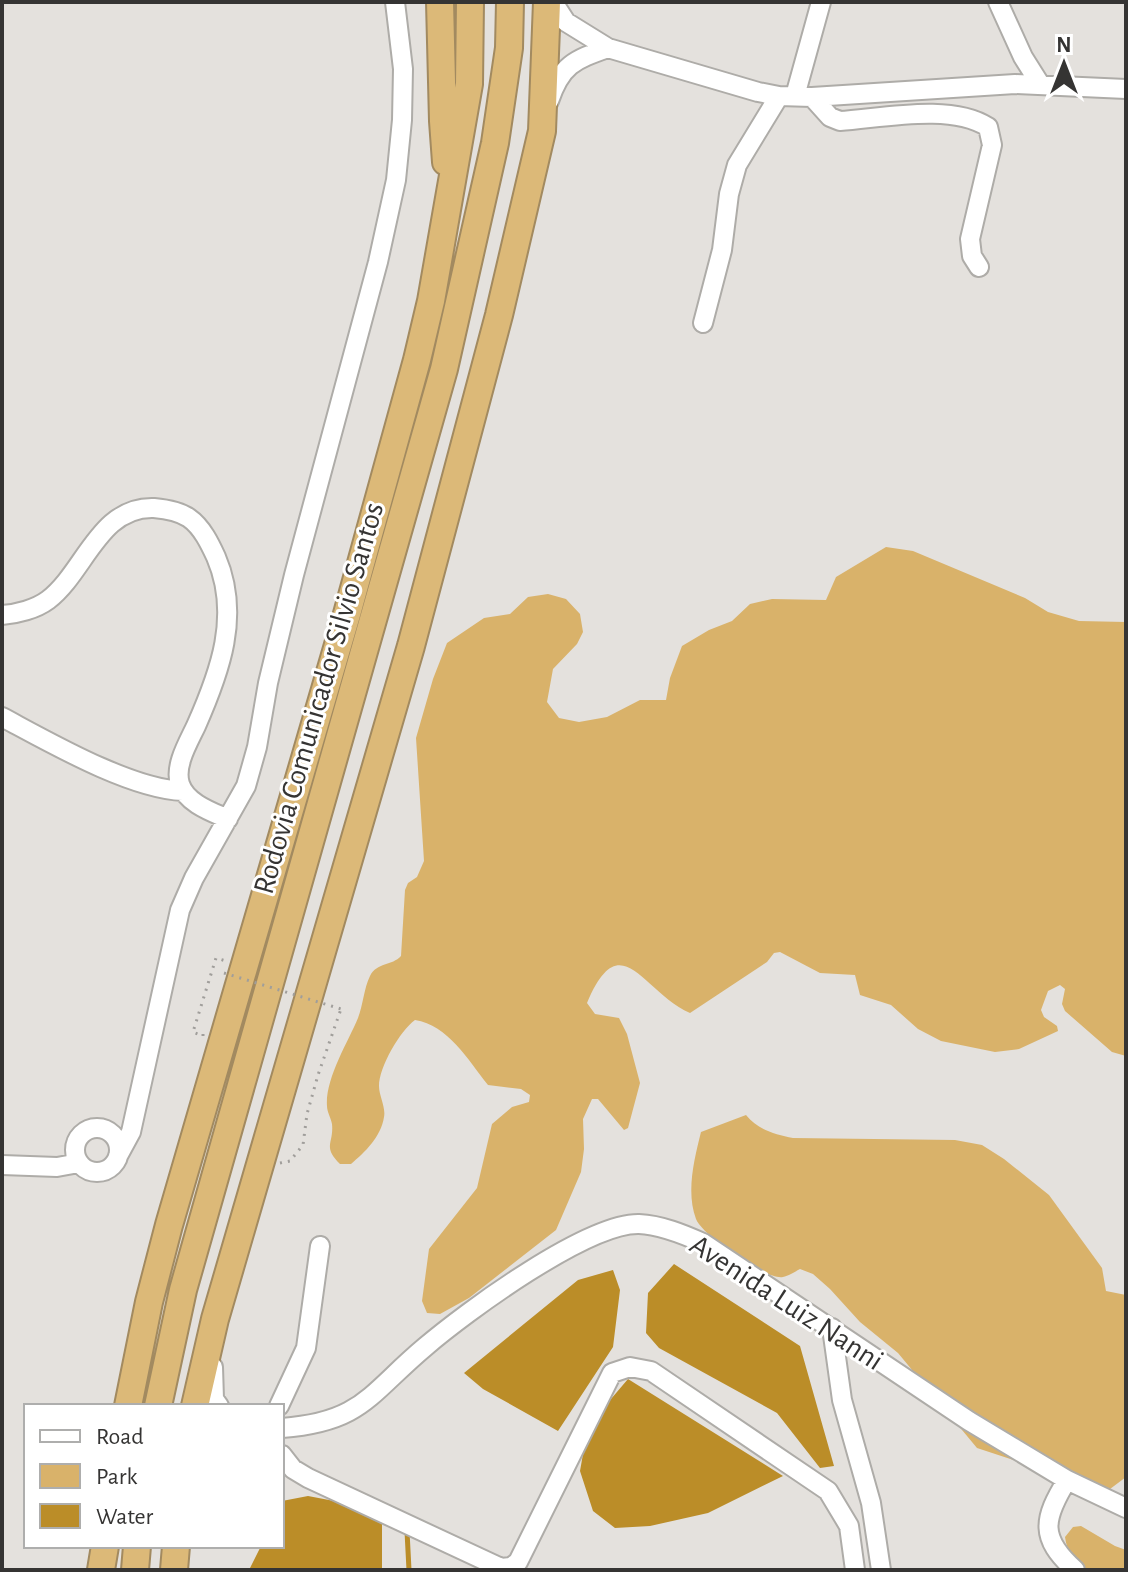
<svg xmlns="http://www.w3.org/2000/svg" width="1128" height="1572" font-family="'Alegreya Sans',sans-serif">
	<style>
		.green { fill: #d9b26a }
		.water { fill: #bb8d28 }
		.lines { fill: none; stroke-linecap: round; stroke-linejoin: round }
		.stream { stroke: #bb8d28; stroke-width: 5 }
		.minor-casing { stroke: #aeaca8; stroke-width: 22 }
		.highway-casing { stroke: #a28a60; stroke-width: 30 }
		.path { stroke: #a09e9b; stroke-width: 3; stroke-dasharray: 2 6; stroke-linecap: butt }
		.minor { stroke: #fff; stroke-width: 18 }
		.highway { stroke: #dcb978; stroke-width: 26 }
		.path-bridge { stroke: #a09e9b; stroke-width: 3; stroke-dasharray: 2 6; stroke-linecap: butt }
		.labels { text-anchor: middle; stroke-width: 6; stroke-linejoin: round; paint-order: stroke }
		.street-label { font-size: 30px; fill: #353433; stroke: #fff }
	</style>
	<rect width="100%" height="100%" fill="#e4e1dd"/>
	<path class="green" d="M886,547L913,551L1025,598L1048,612L1079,621L1126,622V1056L1112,1052L1065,1011L1062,1004L1065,989L1060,985L1048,991L1041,1010L1044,1017L1057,1026L1058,1031L1019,1049L995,1052L941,1041L918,1029L891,1005L860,995L855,975L820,973L780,952L774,953L767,962L690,1013C642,992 621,923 587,1003L595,1014L619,1018L627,1034L640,1083L628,1128L624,1130L598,1099H592L583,1119L584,1149L581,1172L556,1230L469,1298L440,1314L427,1313L422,1301L429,1249L477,1188L492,1124L512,1107L529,1102L530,1095L521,1089L488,1085C468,1060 448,1025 415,1020C400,1031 379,1067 379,1086C379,1096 386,1107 384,1117C381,1137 365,1152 351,1164H340C322,1146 334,1144 332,1124C331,1118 327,1112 327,1106C325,1079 348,1042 358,1018C363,1005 364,988 370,976C377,962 392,966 401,956L405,890L408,883L417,877L424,861L416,738L433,679L447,643L484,618L510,614L528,597L548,594L566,599L580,614L583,632L577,644L553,669L547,702L559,718L579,722L607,717L640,700H666L670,678L682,646L709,630L732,621L750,604L772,599L826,600L836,577Z
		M746,1115C758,1130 775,1134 793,1138L955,1140L982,1145L1004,1159L1049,1195L1102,1268L1106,1291L1126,1295V1477L1110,1489L1093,1493L1029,1465L977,1448L898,1353L860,1322L830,1289L813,1274L800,1269C796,1271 789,1276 783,1277C766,1281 702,1235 696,1219C686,1192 694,1160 701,1132Z
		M1081,1526L1115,1546L1126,1550V1570H1086C1074,1559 1067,1553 1065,1537L1073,1527Z"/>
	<path class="water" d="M674,1264L800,1346L834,1466L820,1468L777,1413L659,1348L646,1333L648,1293Z
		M613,1270L620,1290L613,1347L558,1431L483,1389L464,1373L578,1280Z
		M628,1379L783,1476L708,1513L650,1526L615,1528L593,1511L580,1471L588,1426Z
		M308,1496L371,1508L382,1513V1570H249L261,1546H282V1501Z"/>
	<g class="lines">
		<path class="stream" d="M407,1531L409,1570"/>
		<defs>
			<path id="minor" d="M553,2L566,22L608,48L758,92L779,96L812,97L1015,84L1126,89
				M998,2L1023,57L1040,84
				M795,96L821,2
				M812,97L830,117L840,121C883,118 951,103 988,127L992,145L970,239L972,256L979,267
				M549,101C561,65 574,60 608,48
				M703,323L722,250L729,194L737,165L779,96
				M2,615C17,614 36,609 48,600C85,572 99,506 154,508C165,509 179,511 189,518C202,527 210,544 216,557C241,615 220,672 196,726C188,743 174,766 180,784C186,803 212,812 228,819
				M2,717C49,742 130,789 183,791
				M75 1150a22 22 0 1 1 44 0a22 22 0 1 1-44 0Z
				M118,1156L131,1132L180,910L194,878L246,786L257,747L268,683L294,575L378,262L396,180L402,120L403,69L395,2
				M2,1165L57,1167L79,1163
				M832,1328L842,1400L871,1503L881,1570
				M213,1367L214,1399L219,1406
				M279,1406L306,1348L320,1246
				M282,1428C362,1422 369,1394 425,1347C466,1312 587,1223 639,1224C661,1225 683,1234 703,1243L969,1421L1067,1480L1126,1508
				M282,1455L293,1469L308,1478L501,1568L511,1567L518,1562L612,1373L630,1367L651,1371L828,1491L849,1526L855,1570
				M1067,1480C1043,1519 1039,1538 1075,1570"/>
			<path id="highway" d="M440,2L443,121L446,162
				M128,1406L149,1302L169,1225L347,614L417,360L431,301L469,84L470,2
				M158,1406L183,1290L444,369L495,143L509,48L510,2
				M195,1406L215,1319L411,646L499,315L542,131L547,2
				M101,1570L105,1546
				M135,1570L137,1546
				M174,1570L176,1546"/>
		</defs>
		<use href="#minor" class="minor-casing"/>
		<use href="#highway" class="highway-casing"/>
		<path class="path" d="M203,1034V1036L193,1032L216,958L226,961
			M280,1163L290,1161L303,1145L307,1114L318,1075L341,1009"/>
		<use href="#minor" class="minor"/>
		<use href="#highway" class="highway"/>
		<path class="path-bridge" d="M224,973L341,1009"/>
	</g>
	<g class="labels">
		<g class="street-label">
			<text transform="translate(318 698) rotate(-74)" y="10">Rodovia Comunicador Silvio Santos</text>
			<text transform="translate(787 1302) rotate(33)" y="10">Avenida Luiz Nanni</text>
		</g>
	</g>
	<rect width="1128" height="1572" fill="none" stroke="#353433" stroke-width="8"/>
	<rect x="24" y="1404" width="260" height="144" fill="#ffffff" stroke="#aeaead" stroke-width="2"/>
	<rect x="40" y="1430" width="40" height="12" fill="#ffffff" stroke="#aeaead" stroke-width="2"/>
	<text x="96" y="1444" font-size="24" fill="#353433">Road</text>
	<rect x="40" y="1464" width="40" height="24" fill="#d9b26a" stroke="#aeaead" stroke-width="2"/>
	<text x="96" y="1484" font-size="24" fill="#353433">Park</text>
	<rect x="40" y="1504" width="40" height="24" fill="#bb8d28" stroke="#aeaead" stroke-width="2"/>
	<text x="96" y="1524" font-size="24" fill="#353433">Water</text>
	<g transform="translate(1064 64)" stroke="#ffffff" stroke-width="6" paint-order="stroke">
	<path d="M0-6L14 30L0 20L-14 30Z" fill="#353433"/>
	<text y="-12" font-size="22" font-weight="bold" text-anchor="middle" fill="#353433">N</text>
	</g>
</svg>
